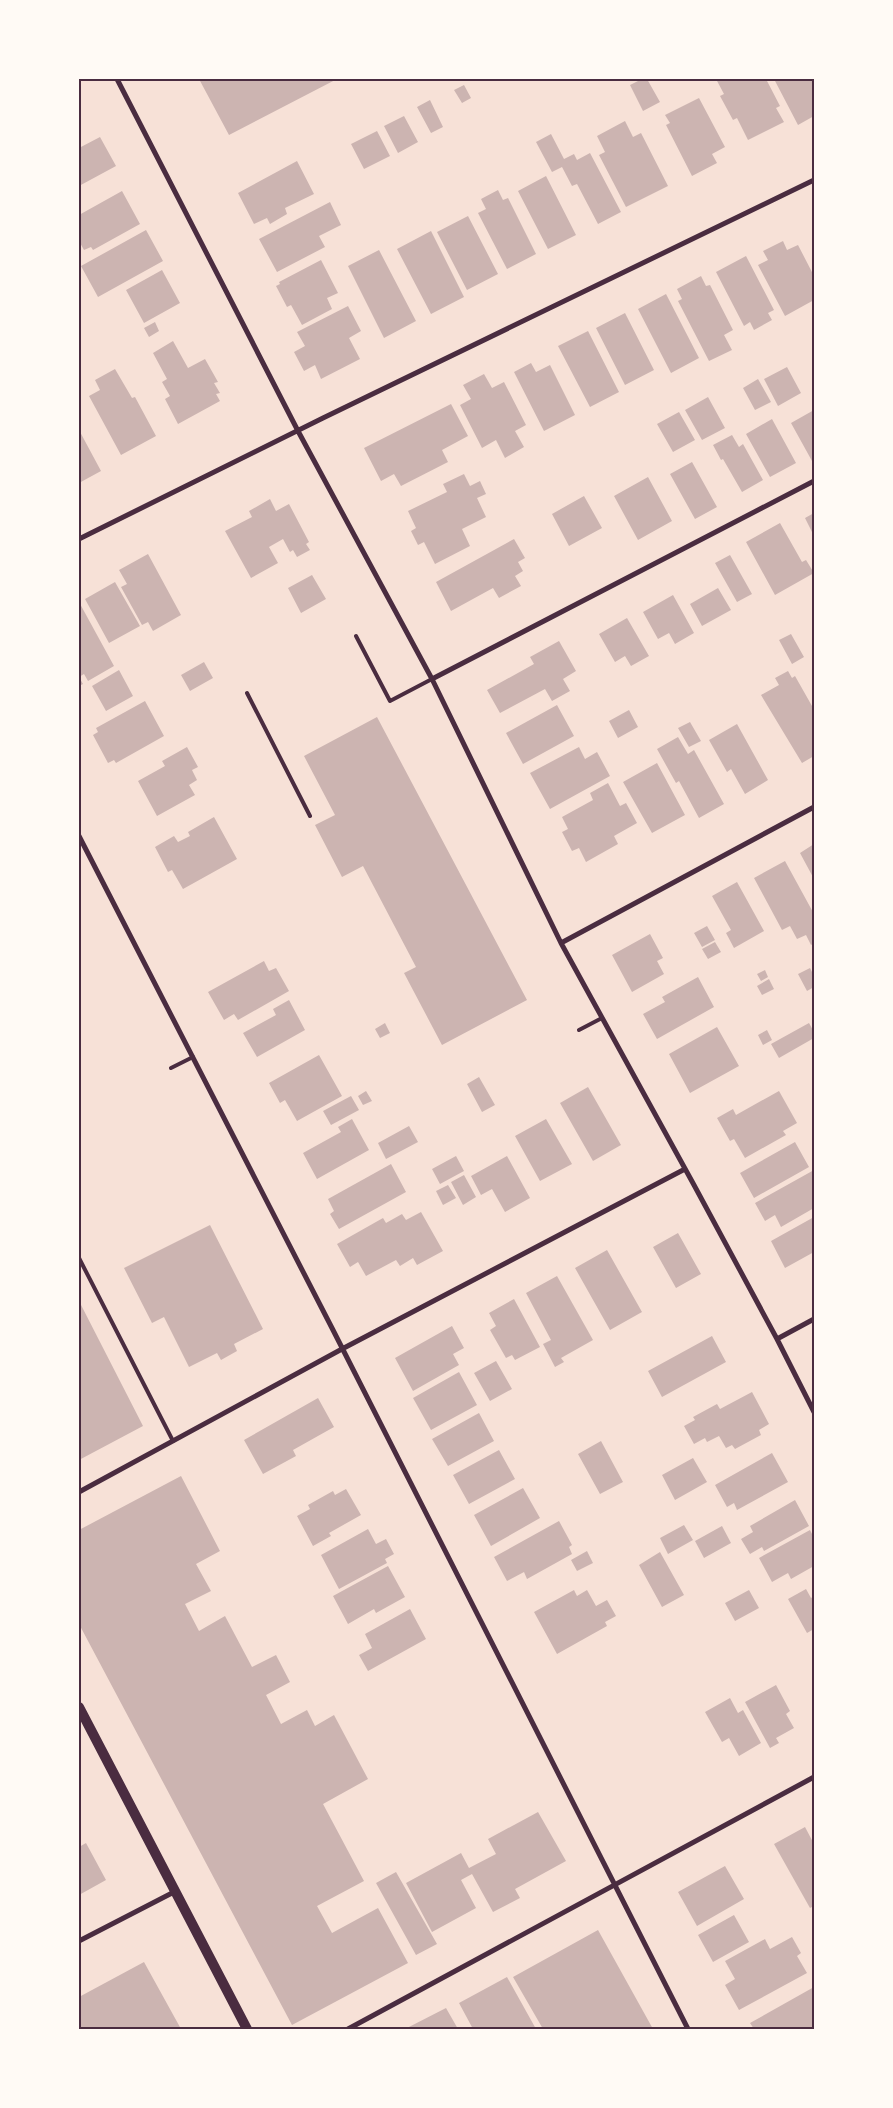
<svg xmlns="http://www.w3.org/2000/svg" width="893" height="2108" font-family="Cabin,sans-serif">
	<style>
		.building { fill: #ccb4b1 }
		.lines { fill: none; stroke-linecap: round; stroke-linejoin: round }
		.service { stroke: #4a2c40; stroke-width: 4 }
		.minor { stroke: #4a2c40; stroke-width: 5 }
		.secondary { stroke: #4a2c40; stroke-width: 10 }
		.neatline { fill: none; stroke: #4a2c40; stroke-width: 2 }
	</style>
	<rect width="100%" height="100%" fill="#f7e1d7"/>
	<path class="building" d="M199,79H337L229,135Z
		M642,79H647L660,102L643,111L630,85Z
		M716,79H766L780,106L776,108L784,122L748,140L737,118L733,120L720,96L724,94Z
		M774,79H812L814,82V116L798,125Z
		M464,85L471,98L462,103L454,90Z
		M699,98L725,147L712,154L717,163L692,176L666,125L670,123L665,115Z
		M430,100L443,127L431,133L417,107Z
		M404,116L418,142L398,153L384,126Z
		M625,121L633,137L641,133L668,186L626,207L599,155L605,152L597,136Z
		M377,131L390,156L364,169L351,144Z
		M551,134L564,159L574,154L577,160L590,153L621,212L598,224L577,184L572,186L562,167L552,172L536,142Z
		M100,137L116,166L79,186V148Z
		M297,161L314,194L285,208L287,214L270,224L267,218L254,224L238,193Z
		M546,176L576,235L548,249L518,191Z
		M498,190L503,200L508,198L536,254L507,269L478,213L486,209L481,199Z
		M122,191L140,224L93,250L91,247L84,250L79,241V215Z
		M330,202L341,225L319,236L325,247L277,272L259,239Z
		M468,216L498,274L467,290L437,232Z
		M146,230L163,261L98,297L81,266Z
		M431,231L464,297L431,314L397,249Z
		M783,241L787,250L798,245L814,276V300L785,316L758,265L768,260L763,251Z
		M379,250L416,321L384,338L348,266Z
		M746,256L774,310L768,313L772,320L754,330L750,322L744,326L716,272Z
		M321,260L338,293L327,298L332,309L302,325L291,305L287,307L276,286L280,284L279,282Z
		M162,270L180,303L144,323L126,290Z
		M701,276L706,286L710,285L733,330L724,335L732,350L709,361L678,301L682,299L677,289Z
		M666,294L699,358L671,373L638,309Z
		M348,306L361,331L349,338L360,359L321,379L315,365L304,371L294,352L305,346L297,332Z
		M625,313L654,370L625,385L596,328Z
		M155,322L159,331L149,337L144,328Z
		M588,331L619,392L590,407L558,346Z
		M173,341L188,368L205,359L218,382L214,383L220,393L216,394L220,401L178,424L165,399L170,396L162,382L167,379L153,353Z
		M531,363L536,372L550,365L575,415L544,431L514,372Z
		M787,367L801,393L778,406L764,379Z
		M115,369L132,398L135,397L156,436L121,455L89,396L100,390L95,380Z
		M484,374L492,388L504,382L526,425L515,431L524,447L505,458L496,440L482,448L460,405L471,399L463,385Z
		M758,379L771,402L755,410L743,388Z
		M708,397L725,428L702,440L685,410Z
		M451,404L468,436L442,450L448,462L401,486L394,474L381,481L364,448Z
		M814,410V460L812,461L791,423Z
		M679,412L695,440L673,452L657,424Z
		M772,419L796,463L770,477L746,434Z
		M79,430L101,471L79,483Z
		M732,435L739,447L743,444L763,480L742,492L723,459L721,460L713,445Z
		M692,462L717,507L695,519L670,474Z
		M464,474L470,486L480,481L486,494L477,498L486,517L462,529L470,546L435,564L424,542L418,545L411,531L416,528L408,511L447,492L443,484Z
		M648,477L672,521L638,540L614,496Z
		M584,496L602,528L569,546L552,514Z
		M270,499L276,511L289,504L309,542L306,544L310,550L297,557L293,550L290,552L283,539L269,547L278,563L251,578L225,531L252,517L249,511Z
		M814,513V536L805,518Z
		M780,523L802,562L806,560L814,573L775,595L746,542Z
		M514,539L525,558L518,562L523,571L515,576L521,586L499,598L493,588L451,611L436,582Z
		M148,554L181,615L153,631L148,622L142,625L121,587L127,584L119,570Z
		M730,555L752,594L737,602L715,563Z
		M312,575L326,599L301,613L288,588Z
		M115,582L140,626L109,643L85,599Z
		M718,588L731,610L702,626L690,604Z
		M673,595L694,633L675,644L669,633L658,639L643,612Z
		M79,602L114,666L88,681L84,674L79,677L83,684L79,686Z
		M627,618L649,656L631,666L625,656L615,662L599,634Z
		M791,634L804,657L792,664L779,640Z
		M559,641L576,671L563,679L570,691L552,701L545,689L500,713L487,690L534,664L530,657Z
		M204,662L213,678L190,691L181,675Z
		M119,670L133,696L106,711L92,686Z
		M788,671L792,678L795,676L812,706L814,704V756L802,763L761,695L779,685L775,678Z
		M145,701L164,736L116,763L114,760L108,763L93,735L98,732L96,728Z
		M557,705L574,736L523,764L506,733Z
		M629,710L638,727L618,738L609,721Z
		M377,717L527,1000L442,1045L404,973L416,967L363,866L342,877L315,825L335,815L304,756Z
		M690,722L701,741L689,747L678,728Z
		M737,724L768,780L745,794L731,769L727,772L709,740Z
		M678,737L688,754L694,750L724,804L699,818L679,781L676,783L657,749Z
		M187,747L198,767L192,770L197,780L189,785L195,795L157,816L138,781L165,766L162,761Z
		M579,747L585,759L597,752L610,776L550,809L530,773Z
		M657,763L685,815L652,833L623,782Z
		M608,783L620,806L626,803L637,823L614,836L618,844L586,862L579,848L572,851L562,832L568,829L562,817L593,800L590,793Z
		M214,817L237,859L183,889L172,870L168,872L155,847L174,836L178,842L190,836L188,832Z
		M814,844V879L800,853Z
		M785,861L814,914V943L811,945L806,935L797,939L790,926L782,930L754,878Z
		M737,882L764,931L734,948L726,933L731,930L712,896Z
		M707,926L715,940L702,947L694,933Z
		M650,934L663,958L657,961L664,974L632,992L612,955Z
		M715,942L721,952L708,959L702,949Z
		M264,961L269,971L276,968L289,991L238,1020L234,1014L224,1020L208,992Z
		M810,968L814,976V987L807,991L798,974Z
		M765,970L768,977L761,981L757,974Z
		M698,977L714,1007L657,1039L643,1014L665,1002L662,997Z
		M769,979L774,989L762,995L757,986Z
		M289,1000L305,1030L257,1057L243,1033L276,1015L273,1009Z
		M385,1023L390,1033L380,1038L375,1029Z
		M809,1023L814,1032V1038L779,1058L771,1044Z
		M717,1027L739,1066L690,1093L669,1054Z
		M767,1030L772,1040L763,1045L758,1035Z
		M319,1055L342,1096L297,1121L285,1100L280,1103L269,1083Z
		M479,1077L495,1105L482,1112L467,1084Z
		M588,1087L621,1145L593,1161L560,1103Z
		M366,1091L372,1101L363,1105L358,1096Z
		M779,1091L797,1123L783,1131L786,1135L745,1158L734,1139L730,1141L717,1118L733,1109L736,1115Z
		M351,1096L359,1110L331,1125L323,1111Z
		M352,1119L369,1150L317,1179L303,1153L341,1132L338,1127Z
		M546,1119L572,1164L540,1181L515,1136Z
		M409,1126L418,1142L386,1159L378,1143Z
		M795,1142L809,1167L754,1198L740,1173Z
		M456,1156L464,1171L440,1184L432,1169Z
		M507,1156L530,1198L505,1212L492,1189L481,1195L471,1176Z
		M391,1164L406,1192L339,1229L330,1214L334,1211L328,1199Z
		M814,1170V1208L781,1227L775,1215L765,1221L755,1203Z
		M464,1175L476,1197L463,1205L451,1182Z
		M448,1185L456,1198L443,1205L436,1191Z
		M421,1212L443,1251L417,1265L413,1258L400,1266L396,1260L366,1276L358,1262L350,1267L337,1244L383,1218L386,1223L402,1214L406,1220Z
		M814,1217V1252L785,1268L771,1241Z
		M210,1225L263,1329L234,1344L237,1351L221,1360L217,1353L189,1367L164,1317L152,1323L124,1268Z
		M678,1233L701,1274L676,1288L653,1247Z
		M607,1250L642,1312L610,1330L575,1268Z
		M557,1276L593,1340L561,1358L564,1362L555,1367L543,1344L551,1340L526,1293Z
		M514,1299L540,1347L515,1360L512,1355L506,1358L490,1330L496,1326L489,1313Z
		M79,1301L143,1426L79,1460Z
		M452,1326L464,1348L453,1354L459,1365L413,1391L395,1358Z
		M712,1336L726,1362L662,1397L648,1371Z
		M496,1361L512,1389L490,1401L474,1373Z
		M459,1372L477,1405L431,1430L413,1398Z
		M752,1392L769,1424L759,1430L761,1435L735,1449L732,1445L726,1448L719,1436L707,1442L705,1438L694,1444L684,1426L695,1420L693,1417L717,1404L720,1409Z
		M318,1398L334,1427L293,1450L296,1456L263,1474L244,1440Z
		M479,1413L494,1441L448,1466L432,1439Z
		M601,1441L623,1482L600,1494L578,1454Z
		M499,1450L515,1479L469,1504L453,1475Z
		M772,1453L788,1482L737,1510L734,1503L727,1507L715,1485Z
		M693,1458L707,1482L675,1500L662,1475Z
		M181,1476L220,1551L196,1564L211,1591L185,1604L199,1631L225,1616L252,1667L276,1655L290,1682L266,1695L281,1724L307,1710L315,1726L334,1715L368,1779L323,1804L364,1881L317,1906L332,1933L378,1908L408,1963L292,2025L79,1624V1530Z
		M523,1488L540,1518L491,1546L474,1515Z
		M346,1489L361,1515L329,1533L331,1536L313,1546L297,1516L310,1509L308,1505L333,1491L335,1495Z
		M795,1500L809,1526L764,1551L762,1547L750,1554L741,1539L753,1532L750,1526Z
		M559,1521L572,1545L569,1547L572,1554L527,1579L524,1572L507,1581L494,1557Z
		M684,1525L693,1540L668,1554L660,1538Z
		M722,1526L731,1543L704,1558L695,1541Z
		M368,1529L376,1544L386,1539L394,1554L385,1559L387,1563L339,1589L321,1555Z
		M810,1530L814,1538V1566L791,1579L788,1573L772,1582L759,1558Z
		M587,1551L593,1563L577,1571L571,1560Z
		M660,1552L684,1595L662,1607L639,1565Z
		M388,1566L405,1597L376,1613L374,1609L348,1624L333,1596Z
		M806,1589L811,1598L814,1596V1629L807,1633L788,1599Z
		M574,1590L577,1596L587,1590L596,1606L607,1600L616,1616L605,1622L607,1626L557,1654L534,1612Z
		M749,1590L759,1608L735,1621L725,1603Z
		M410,1609L426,1639L368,1671L359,1655L372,1648L365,1634Z
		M776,1685L790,1711L786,1714L794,1728L776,1738L779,1743L770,1748L745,1702Z
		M730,1698L738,1713L743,1710L761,1743L739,1756L729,1738L722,1742L705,1712Z
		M538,1812L566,1861L515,1889L520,1898L493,1912L472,1874L461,1880L476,1908L432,1932L406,1883L461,1853L469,1868L496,1854L488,1839Z
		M805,1827L814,1844V1906L810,1908L774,1844Z
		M86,1843L106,1880L79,1895V1847Z
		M725,1866L744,1899L697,1926L678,1892Z
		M396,1872L437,1944L416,1955L376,1883Z
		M734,1915L749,1942L713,1962L698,1935Z
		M598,1930L653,2029H543L513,1977Z
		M792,1937L801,1953L797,1956L807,1973L739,2010L725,1985L735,1979L725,1961L765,1939L770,1949Z
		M144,1962L181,2029H79V1997Z
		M507,1977L536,2029H473L459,2003Z
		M814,1987V2029H754L750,2023Z
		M446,2008L458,2029H405Z"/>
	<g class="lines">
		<path class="service" d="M356,636L390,701L432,679
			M247,693L310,816
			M579,1030L602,1018
			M171,1068L193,1057
			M79,1258L173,1441"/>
		<path class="minor" d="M117,79L298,431L432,679L561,943L694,1185L777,1339L814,1412
			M79,539L323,418L814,180
			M432,679L814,481
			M79,836L333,1330L688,2029
			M561,943L814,807
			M777,1339L814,1319
			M79,1492L342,1349L685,1169
			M79,1941L174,1892
			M348,2029L814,1777"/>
		<path class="secondary" d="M79,1707L247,2029"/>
	</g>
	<rect width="893" height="2108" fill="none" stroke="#fffaf5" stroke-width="160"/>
	<rect x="80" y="80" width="733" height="1948" class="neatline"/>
</svg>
